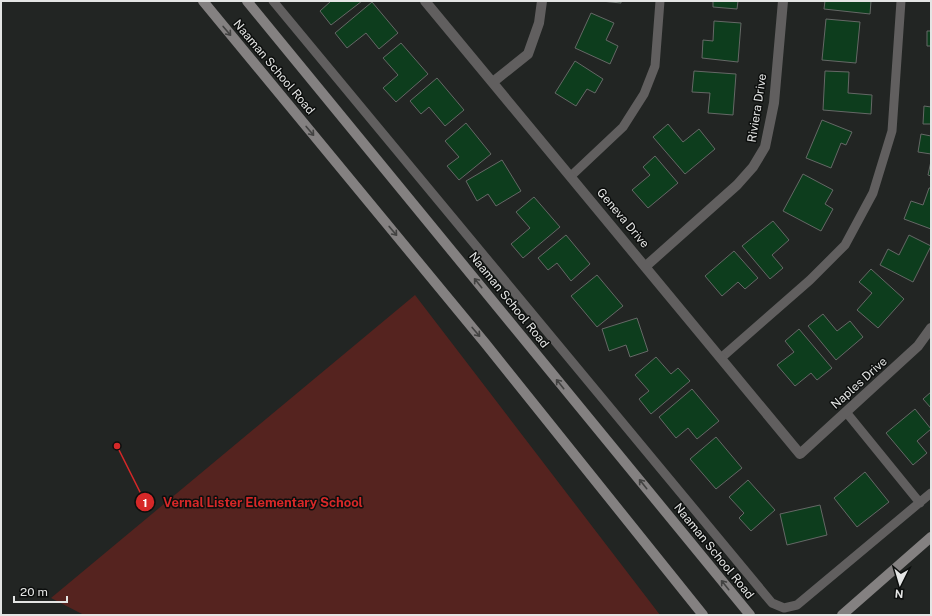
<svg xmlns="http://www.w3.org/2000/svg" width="932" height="616" font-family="'Public Sans',sans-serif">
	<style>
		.green { fill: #55231f }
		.building { fill: #0d3d1d; stroke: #656866 }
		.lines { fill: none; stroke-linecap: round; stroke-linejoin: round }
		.lane { stroke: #615f5f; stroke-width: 9 }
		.street { stroke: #615f5f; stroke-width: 10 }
		.secondary { stroke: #848181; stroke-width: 10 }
		.oneway { stroke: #424241 }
		.labels { text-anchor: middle; stroke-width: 3; stroke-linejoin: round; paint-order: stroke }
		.street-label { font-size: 12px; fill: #e4e5e4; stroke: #0c0e0d }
		.leader { fill: none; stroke: #d62828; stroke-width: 1.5 }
		.callout-dot { fill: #d62828; stroke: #0c0e0d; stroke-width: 1.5 }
		.mark-label { font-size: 12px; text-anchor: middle; font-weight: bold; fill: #fff }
		.callout-label { font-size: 13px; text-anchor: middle; font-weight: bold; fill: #d62828; stroke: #0c0e0d; stroke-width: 3; stroke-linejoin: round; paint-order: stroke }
	</style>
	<rect width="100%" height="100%" fill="#222523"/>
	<path class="green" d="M415,295L660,615H84L51,598Z"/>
	<path class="building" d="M331,1H362L331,25L320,11Z
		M601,1H621V3Z
		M713,1H738L737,9L713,7Z
		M825,1H871L870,14L824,9Z
		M372,2L398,33L379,49L366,33L347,48L335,33Z
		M591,13L614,23L606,40L618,46L610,64L575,48Z
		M826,19L860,22L856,63L822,60Z
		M714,21L741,23L738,62L702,58L703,40L713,41Z
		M927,31H931V46H927Z
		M401,43L428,74L396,102L383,88L398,75L383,58Z
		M575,61L603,79L595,93L587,89L576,106L555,93Z
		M694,71L736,74L733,115L708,113L710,93L692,92Z
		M825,71L849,72L848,93L872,95L871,114L823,110Z
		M437,78L464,110L445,126L429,107L421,114L410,101Z
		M924,106L931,107V124H923Z
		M822,120L852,132L846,145L841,143L831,168L806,158Z
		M466,123L491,154L459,180L447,166L459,157L445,141Z
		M668,124L683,142L699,129L715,149L685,174L653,137Z
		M921,134L931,136V154L918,152Z
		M655,156L678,183L648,208L632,190L650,175L643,167Z
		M502,160L521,191L496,206L488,194L477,201L466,181Z
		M931,161V176L928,175Z
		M803,174L833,190L825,204L833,209L821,231L783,211Z
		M929,188H931V229L904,219L911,201L923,205Z
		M534,197L560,227L523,258L511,244L530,228L516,212Z
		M773,221L789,240L772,255L783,268L770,279L742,246Z
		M566,235L590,264L571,281L557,263L548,270L538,258Z
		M909,235L931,246L913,282L880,265L888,249L899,255Z
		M734,251L758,278L745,289L738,282L722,296L705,276Z
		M871,269L904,299L878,328L857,310L872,293L859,282Z
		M597,275L623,306L597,327L571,296Z
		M823,314L837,331L850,321L863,337L836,360L808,326Z
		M637,318L648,351L630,357L626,345L609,351L602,329Z
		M799,329L832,368L817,380L811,373L795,386L777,365L794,352L785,341Z
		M656,357L671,374L678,368L690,381L651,414L639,399L649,391L635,375Z
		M692,389L719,421L697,439L688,428L676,438L659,417Z
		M931,392V408L923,399Z
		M915,409L931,429L917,441L927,453L913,465L886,433Z
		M716,437L742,468L716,489L690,459Z
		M865,472L889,502L857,527L834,498Z
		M748,480L775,510L751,531L739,518L744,513L729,497Z
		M820,505L827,535L787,545L780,514Z"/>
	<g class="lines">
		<path class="lane" d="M273,1L772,603L784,608L797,605L931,493
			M571,176L623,127L644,94L655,66L660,1
			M721,358L810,280L845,245L873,193L892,131L901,1
			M846,412L920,503"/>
		<path class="street" d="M425,1L800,454L918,346L931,328
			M493,82L528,54L539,23L542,1
			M646,266L737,185L753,167L765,147L774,103L783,1"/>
		<path class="secondary" d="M203,1L485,343L703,615
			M247,1L750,615
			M842,615L931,537"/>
	</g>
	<defs><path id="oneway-shaft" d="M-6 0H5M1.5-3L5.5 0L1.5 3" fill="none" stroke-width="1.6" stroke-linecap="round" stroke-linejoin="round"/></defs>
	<g class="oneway">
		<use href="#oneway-shaft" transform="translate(227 31) rotate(50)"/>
		<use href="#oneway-shaft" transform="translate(310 131) rotate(50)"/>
		<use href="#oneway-shaft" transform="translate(393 231) rotate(50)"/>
		<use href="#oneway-shaft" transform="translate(478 283) rotate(-129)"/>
		<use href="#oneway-shaft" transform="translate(476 332) rotate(50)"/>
		<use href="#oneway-shaft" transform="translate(560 384) rotate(-129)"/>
		<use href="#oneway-shaft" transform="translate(643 484) rotate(-129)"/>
		<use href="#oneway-shaft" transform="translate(725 585) rotate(-129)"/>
	</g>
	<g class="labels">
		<g class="street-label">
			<text transform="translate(274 67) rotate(50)" y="4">Naaman School Road</text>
			<text transform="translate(757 108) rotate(-81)" y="4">Riviera Drive</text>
			<text transform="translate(623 218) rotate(50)" y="4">Geneva Drive</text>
			<text transform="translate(509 300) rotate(51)" y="4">Naaman School Road</text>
			<text transform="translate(859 383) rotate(-42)" y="4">Naples Drive</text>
			<text transform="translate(714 551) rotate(51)" y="4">Naaman School Road</text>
		</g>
	</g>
	<path class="leader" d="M117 446L145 502"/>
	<g class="callout-dot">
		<circle cx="117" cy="446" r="4"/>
		<circle cx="145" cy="502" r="10"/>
	</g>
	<g class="mark-label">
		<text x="145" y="507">1</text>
	</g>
	<g class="callout-label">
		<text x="263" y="507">Vernal Lister Elementary School</text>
	</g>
	<rect width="932" height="616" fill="none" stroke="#e4e5e4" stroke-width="4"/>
	<g transform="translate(900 584) rotate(185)" stroke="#0c0e0d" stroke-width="3" paint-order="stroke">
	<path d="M0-3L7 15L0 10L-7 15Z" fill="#e4e5e4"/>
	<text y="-6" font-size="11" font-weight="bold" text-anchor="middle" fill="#e4e5e4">N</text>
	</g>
	<path d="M14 596v6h53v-6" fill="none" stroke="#e4e5e4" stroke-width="2"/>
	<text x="20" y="596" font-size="12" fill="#e4e5e4" stroke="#0c0e0d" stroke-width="3" paint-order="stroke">20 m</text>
</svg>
